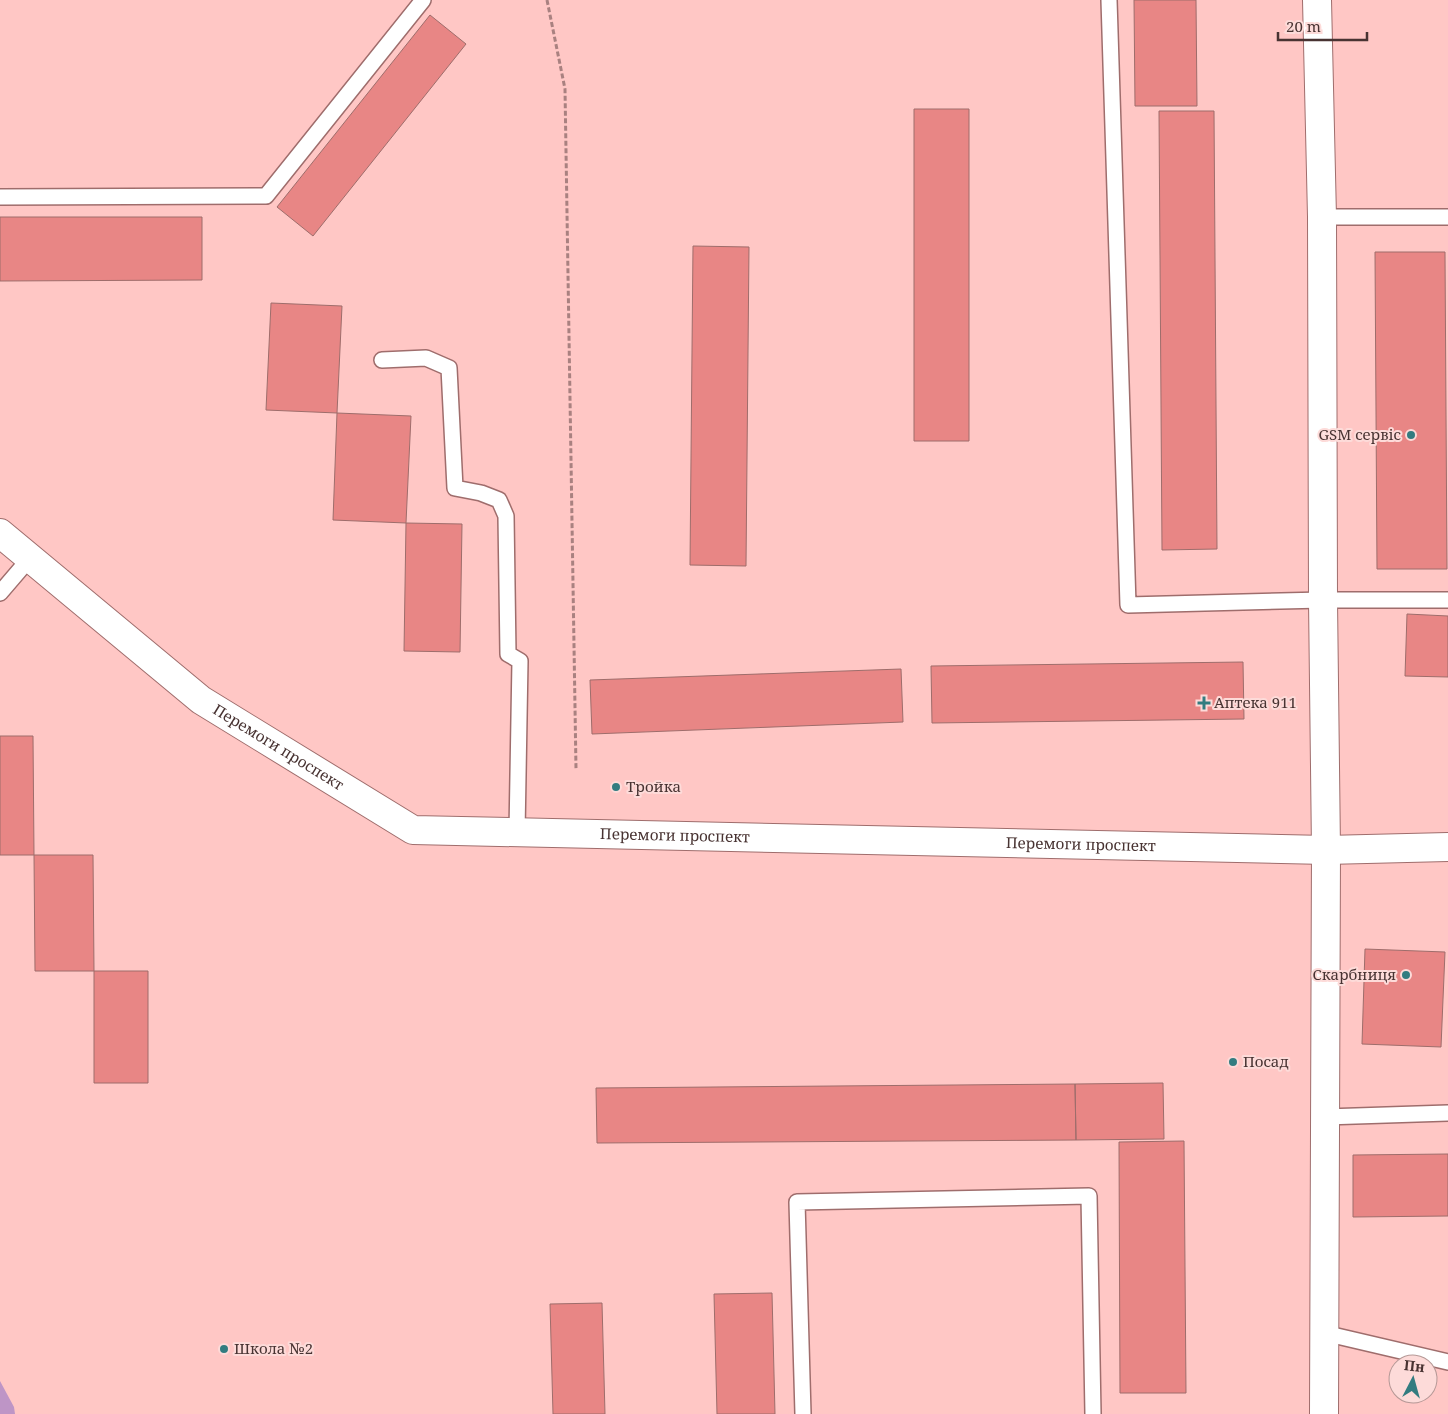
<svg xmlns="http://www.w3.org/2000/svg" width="1448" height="1414" font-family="'Noto Serif',serif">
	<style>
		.green { fill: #be95c6 }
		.building { fill: #e88685; stroke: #9e6d6b }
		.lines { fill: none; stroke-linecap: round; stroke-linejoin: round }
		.service-casing { stroke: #9f6d6c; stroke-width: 18 }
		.minor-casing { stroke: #9f6d6c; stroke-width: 30 }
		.tertiary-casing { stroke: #9f6d6c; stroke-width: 30 }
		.path { stroke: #a98180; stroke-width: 3; stroke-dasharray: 5 2.5; stroke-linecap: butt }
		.service { stroke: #fff; stroke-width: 15 }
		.minor { stroke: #fff; stroke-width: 28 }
		.tertiary { stroke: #fff; stroke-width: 28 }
		.poi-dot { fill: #337c80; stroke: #fddbd9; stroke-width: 2 }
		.labels { text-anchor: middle; stroke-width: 4; stroke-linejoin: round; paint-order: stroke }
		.poi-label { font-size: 15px; fill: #483332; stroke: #fddbd9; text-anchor: start }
		.street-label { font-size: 15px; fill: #483332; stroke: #fddbd9 }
	</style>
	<rect width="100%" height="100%" fill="#ffc7c5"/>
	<path class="green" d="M0,1381L14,1407L15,1414H0Z"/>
	<path class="building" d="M1134,0H1196L1197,106H1135Z
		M430,15L466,44L313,236L277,207Z
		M914,109H969V441H914Z
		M1159,111H1214L1217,549L1162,550Z
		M0,217H202V280L0,281Z
		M693,246L749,247L746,566L690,565Z
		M1375,252H1445L1447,569H1377Z
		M271,303L342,306L337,413L266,410Z
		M337,413L411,416L406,523L333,520Z
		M406,523L462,524L460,652L404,651Z
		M1407,614L1448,616V677L1405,676Z
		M1243,662L1244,719L932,723L931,666Z
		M901,669L903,722L592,734L590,680Z
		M0,736H33L34,855H0Z
		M34,855H93L94,971H35Z
		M1365,949L1445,952L1441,1047L1362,1044Z
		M94,971H148V1083H94Z
		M1163,1083L1164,1139L1076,1140L1075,1084Z
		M1075,1084L1076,1140L597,1143L596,1088Z
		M1184,1141L1186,1393H1120L1119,1142Z
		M1448,1154V1216L1353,1217V1155Z
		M772,1293L775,1414H717L714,1294Z
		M602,1303L605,1414H553L550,1304Z"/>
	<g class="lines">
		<defs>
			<path id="service" d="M1109,0L1128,605L1323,600H1448
				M0,197L266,196L423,0
				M1322,217H1448
				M382,360L426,358L449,368L455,488L481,493L499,500L506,516L508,654L520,661L517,832
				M0,593L30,558
				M1325,1117L1448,1113
				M1324,1333L1448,1362
				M803,1414L797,1202L1089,1196L1093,1414"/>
			<path id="minor" d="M1317,0L1322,217L1323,600L1326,850L1324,1414"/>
			<g id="tertiary">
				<path id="s1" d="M0,533L201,700L413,830L1326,850L1448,847"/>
			</g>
		</defs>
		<use href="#service" class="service-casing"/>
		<use href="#minor" class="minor-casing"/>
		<use href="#tertiary" class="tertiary-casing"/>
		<path class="path" d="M547,0L565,89L576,769"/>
		<use href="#service" class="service"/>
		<use href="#minor" class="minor"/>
		<use href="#tertiary" class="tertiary"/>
	</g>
	<g class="poi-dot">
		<circle cx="1411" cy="435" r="5"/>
		<path d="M1201.5 695.5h5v5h5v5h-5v5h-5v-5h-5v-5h5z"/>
		<circle cx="616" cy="787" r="5"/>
		<circle cx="1406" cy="975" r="5"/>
		<circle cx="1233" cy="1062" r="5"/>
		<circle cx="224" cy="1349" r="5"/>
	</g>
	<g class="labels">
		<g class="poi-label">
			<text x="1401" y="440" text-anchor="end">GSM сервіс</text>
			<text x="1214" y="708">Аптека 911</text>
			<text x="626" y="792">Тройка</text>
			<text x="1396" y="980" text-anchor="end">Скарбниця</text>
			<text x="1243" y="1067">Посад</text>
			<text x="234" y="1354">Школа №2</text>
		</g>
		<g class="street-label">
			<text dy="5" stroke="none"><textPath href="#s1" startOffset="352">Перемоги проспект</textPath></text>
			<text dy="5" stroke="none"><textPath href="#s1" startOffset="772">Перемоги проспект</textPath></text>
			<text dy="5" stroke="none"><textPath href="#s1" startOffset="1178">Перемоги проспект</textPath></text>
		</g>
	</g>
	<g transform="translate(1413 1379) rotate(6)"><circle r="24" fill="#fddbd9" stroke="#b59896"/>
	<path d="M0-4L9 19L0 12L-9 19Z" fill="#337c80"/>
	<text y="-8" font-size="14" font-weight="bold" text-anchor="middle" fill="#483332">Пн</text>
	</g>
	<path d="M1278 32v8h89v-8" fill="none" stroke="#483332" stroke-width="2.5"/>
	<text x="1286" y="32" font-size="15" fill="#483332" stroke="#fddbd9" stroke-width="4" paint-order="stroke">20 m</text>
</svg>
